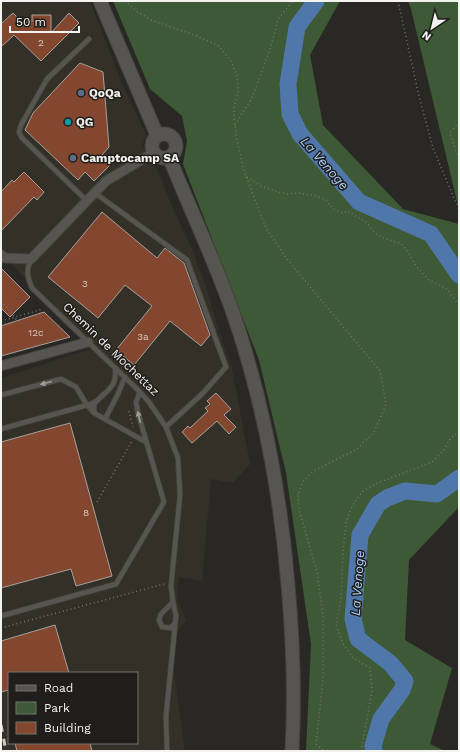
<svg xmlns="http://www.w3.org/2000/svg" width="460" height="752" font-family="'Work Sans',sans-serif">
	<style>
		.built { fill: #333127; fill-rule: evenodd }
		.green { fill: #3e5936 }
		.lines { fill: none; stroke-linecap: round; stroke-linejoin: round }
		.river { stroke: #5077aa; stroke-width: 17 }
		.building { fill: #83462f; stroke: #a6a19f }
		.service-casing { stroke: #44433f; stroke-width: 6 }
		.minor-casing { stroke: #44433f; stroke-width: 11 }
		.secondary-casing { stroke: #44433f; stroke-width: 15 }
		.path { stroke: #747370; stroke-width: 1.5; stroke-dasharray: 1 3; stroke-linecap: butt }
		.service { stroke: #565550; stroke-width: 4.5 }
		.minor { stroke: #565550; stroke-width: 9 }
		.secondary { stroke: #565550; stroke-width: 13 }
		.rail { stroke: #cacac7; stroke-width: 3; stroke-dasharray: 7 7; stroke-linecap: butt }
		.path-bridge { stroke: #747370; stroke-width: 1.5; stroke-dasharray: 1 3; stroke-linecap: butt }
		.oneway { fill: #9d9c98 }
		.service-dot { fill: #5c6f8a; stroke: #1f1e1b; stroke-width: 1.5 }
		.culture-dot { fill: #0f9aa8; stroke: #1f1e1b; stroke-width: 1.5 }
		.labels { text-anchor: middle; stroke-width: 3; stroke-linejoin: round; paint-order: stroke }
		.number-label { font-size: 10px; fill: #d7c8c0 }
		.poi-label { font-size: 12px; font-weight: bold; fill: #f3f3f0; stroke: #1f1e1b; text-anchor: start }
		.street-label { font-size: 12px; fill: #f3f3f0; stroke: #1f1e1b }
		.water-label { font-size: 13px; font-style: italic; fill: #adcffc; stroke: #1f1e1b }
	</style>
	<rect width="100%" height="100%" fill="#292824"/>
	<path class="built" d="M1,1H90L121,81L146,135L142,146L155,164L174,211L192,249L208,292L217,326L232,369L250,464L233,483L211,479L202,581L179,577L177,598L186,621L170,642L185,751H1V378L94,348L1,253ZM9,673H137V743H9Z"/>
	<path class="green" d="M113,1H340L310,55L323,125L403,209L459,224V507L409,560L405,640L452,668L430,744L445,751H306L311,644L286,473L259,360L183,164L187,141L182,116L150,89Z
		M408,1H459V210L411,9Z"/>
	<g class="lines">
		<path class="river" d="M316,1L297,27L288,84L290,114L300,134L359,202L431,234L459,275
			M374,751L373,746L381,719L402,690L405,681L390,663L358,639L353,619L360,535L378,504L387,498L405,491L437,494L459,478"/>
	</g>
	<path class="building" d="M13,13L22,22H32V15H51V33L69,13L79,23L41,61L14,35L1,47V24Z
		M80,63L103,72L109,147L102,155L111,164L94,181L85,172L78,180L25,130L33,113Z
		M24,172L44,192L37,200L34,197L1,231V192L12,180L14,182Z
		M102,212L157,258L165,248L184,263L210,335L201,346L170,321L134,365L116,350L152,306L125,285L98,318L48,277Z
		M1,268L30,297L10,317L1,308Z
		M44,312L70,337L1,356V326Z
		M216,393L231,409L224,415L236,427L229,434L217,421L192,443L182,432L188,426L190,428L208,411L205,408L210,404L207,401Z
		M70,423L112,576L76,586L71,569L1,588V442Z
		M55,625L69,673H9V690L1,692V641Z
		M15,743H90L92,751H17Z"/>
	<g class="lines">
		<defs>
			<path id="service" d="M95,193L187,260L226,367L203,393L166,427
				M87,201L22,138L19,132L21,125L47,79L89,39
				M31,259C26,271 27,276 32,288L140,392L149,402L166,427L178,458L180,495L171,586L173,602L176,616L166,716L167,751
				M1,395L61,379L76,387L87,405L94,413L146,442
				M94,412V404C105,391 118,388 115,368
				M105,419L117,396L125,377
				M1,429L91,404L98,400
				M173,602L161,614L159,620L162,627L171,628L175,623
				M1,616L116,584L164,502L138,413L136,402L140,392"/>
			<path id="minor" d="M1,255L5,258L31,259L106,181L153,153
				M1,366L88,342"/>
			<path id="secondary" d="M100,1L157,135
				M152 146a12 12 0 1 1 24 0a12 12 0 1 1-24 0Z
				M169,157C193,216 221,274 240,334C266,416 281,500 288,585C293,640 295,696 292,751"/>
		</defs>
		<use href="#service" class="service-casing"/>
		<use href="#minor" class="minor-casing"/>
		<use href="#secondary" class="secondary-casing"/>
		<path class="path" d="M125,1L136,11L151,20L197,36L219,46L231,61L237,75L238,92L234,107V116L237,140L244,171L266,228L287,259L380,371L386,405L374,432L356,450L313,471L302,483L298,497L300,513L317,572L323,615V679L316,744L323,750L326,751
			M398,1L419,96L433,148L459,210
			M459,122L450,133L459,160
			M235,125L252,98L271,46L278,19L293,1
			M247,177L261,186L278,192L288,194L299,193L316,196L326,200L333,209L343,213L347,211L366,222L376,234L381,237L401,244L407,250L416,266L429,280L447,289L459,305
			M1,268L5,269
			M1,301L11,312
			M1,321L43,309
			M1,325L17,321
			M129,411L133,427
			M97,502L132,441
			M1,628L164,584
			M361,751L372,691L370,668L353,658L343,644L336,625L341,600L343,552L346,523L352,506L362,492L375,484L432,462L443,451L451,438L459,432"/>
		<use href="#service" class="service"/>
		<use href="#minor" class="minor"/>
		<use href="#secondary" class="secondary"/>
		<path class="rail" d="M1,725L6,751"/>
		<path class="path-bridge" d="M11,312L17,321"/>
	</g>
	<defs><path id="oneway-solid" d="M-6-.8H1V-3.2L6.5 0L1 3.2V.8H-6Z"/></defs>
	<g class="oneway">
		<use href="#oneway-solid" transform="translate(46 383) rotate(165)"/>
		<use href="#oneway-solid" transform="translate(139 417) rotate(-103)"/>
	</g>
	<g class="service-dot">
		<circle cx="81" cy="93" r="4"/>
		<circle cx="73" cy="158" r="4"/>
	</g>
	<circle class="culture-dot" cx="68" cy="122" r="4"/>
	<g class="labels">
		<g class="number-label">
			<text x="41" y="46">2</text>
			<text x="85" y="287">3</text>
			<text x="36" y="336">12c</text>
			<text x="143" y="340">3a</text>
			<text x="86" y="516">8</text>
		</g>
		<g class="poi-label">
			<text x="89" y="97">QoQa</text>
			<text x="76" y="126">QG</text>
			<text x="81" y="162">Camptocamp SA</text>
		</g>
		<g class="street-label">
			<text transform="translate(111 349) rotate(44)" y="4">Chemin de Mochettaz</text>
		</g>
		<g class="water-label">
			<text transform="translate(325 163) rotate(49)" y="5">La Venoge</text>
			<text transform="translate(357 583) rotate(-86)" y="5">La Venoge</text>
		</g>
	</g>
	<rect width="460" height="752" fill="none" stroke="#f3f3f0" stroke-width="4"/>
	<rect x="8" y="672" width="130" height="72" fill="#1f1e1b" stroke="#747370"/>
	<rect x="16" y="685" width="20" height="6" fill="#565550" stroke="#747370"/>
	<text x="44" y="692" font-size="12" fill="#f3f3f0">Road</text>
	<rect x="16" y="702" width="20" height="12" fill="#3e5936" stroke="#747370"/>
	<text x="44" y="712" font-size="12" fill="#f3f3f0">Park</text>
	<rect x="16" y="722" width="20" height="12" fill="#83462f" stroke="#747370"/>
	<text x="44" y="732" font-size="12" fill="#f3f3f0">Building</text>
	<g transform="translate(432 28) rotate(215)" stroke="#1f1e1b" stroke-width="3" paint-order="stroke">
	<path d="M0-3L7 15L0 10L-7 15Z" fill="#f3f3f0"/>
	<text y="-6" font-size="11" font-weight="bold" text-anchor="middle" fill="#f3f3f0">N</text>
	</g>
	<path d="M10 26v6h69v-6" fill="none" stroke="#f3f3f0" stroke-width="2"/>
	<text x="16" y="26" font-size="12" fill="#f3f3f0" stroke="#1f1e1b" stroke-width="3" paint-order="stroke">50 m</text>
</svg>
